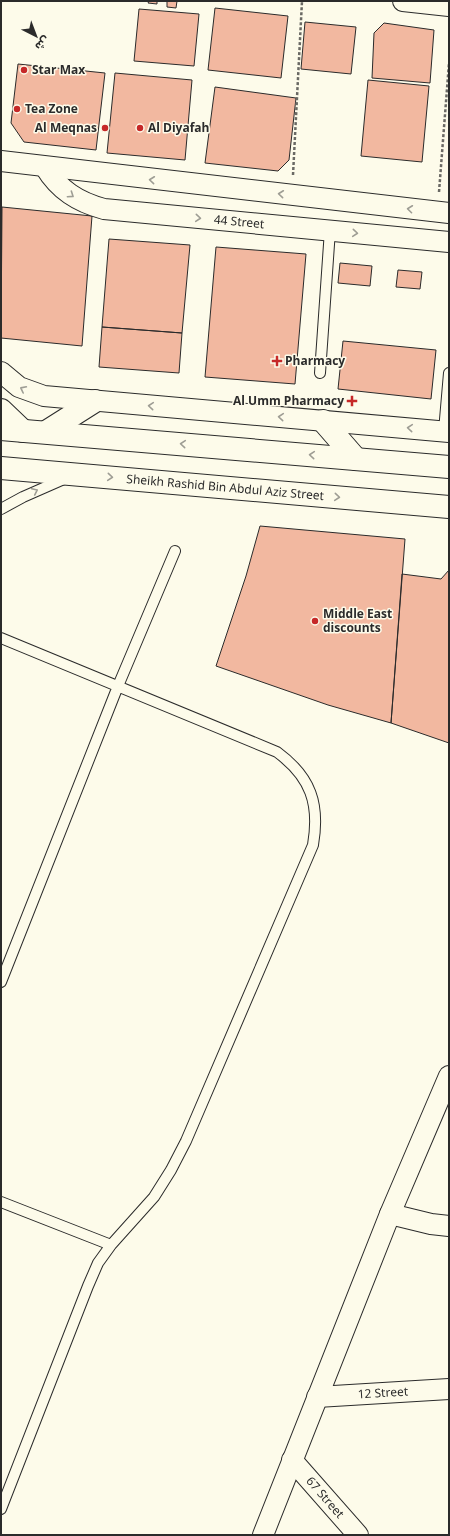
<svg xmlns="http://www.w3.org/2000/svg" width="450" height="1536" font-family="Georgia,'Noto Sans Arabic',serif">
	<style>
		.building { fill: #f2b8a0; stroke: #2b2b2b }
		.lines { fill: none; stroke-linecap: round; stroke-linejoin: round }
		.lane-casing { stroke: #2b2b2b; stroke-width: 12 }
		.street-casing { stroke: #2b2b2b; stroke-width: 22 }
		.secondary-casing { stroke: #2b2b2b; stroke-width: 24 }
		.path { stroke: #6a6964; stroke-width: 2.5; stroke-dasharray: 3 2; stroke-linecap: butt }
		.lane { stroke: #fdfbea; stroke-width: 10 }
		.street { stroke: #fdfbea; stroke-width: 20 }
		.secondary { stroke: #fdfbea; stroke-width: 22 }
		.oneway { stroke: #9e9d94 }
		.poi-dot { fill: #c62828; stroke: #fdfbea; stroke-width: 1.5 }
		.labels { text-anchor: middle; stroke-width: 3; stroke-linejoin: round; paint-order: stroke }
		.poi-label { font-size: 12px; font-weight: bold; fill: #2b2b2b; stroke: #fdfbea; text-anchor: start }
		.street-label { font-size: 12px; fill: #2b2b2b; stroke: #fdfbea }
	</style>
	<rect width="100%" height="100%" fill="#fdfbea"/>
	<path class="building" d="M149,1H157V4L148,3Z
		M167,1H177L176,8L167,7Z
		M215,8L288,16L281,78L208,70Z
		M139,9L199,14L194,66L134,61Z
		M305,22L356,27L351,74L301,69Z
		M384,23L434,30L430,83L372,78L374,33Z
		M18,64L105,73L96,150L24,142L11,123Z
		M115,73L192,80L185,160L107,153Z
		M368,80L429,86L422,162L361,156Z
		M215,87L296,98L289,160L278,171L205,163Z
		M2,207L92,216L82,346L1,338Z
		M109,239L190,245L182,333L102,327Z
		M216,247L306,254L295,384L205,377Z
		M340,263L372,266L370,286L338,283Z
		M398,270L422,272L420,289L396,287Z
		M102,327L182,333L179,373L99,367Z
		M343,341L436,350L431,399L338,389Z
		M260,526L405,539L391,723L328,705L216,666L246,576Z
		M449,570V743L391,723L402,574L441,579Z"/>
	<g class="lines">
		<defs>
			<path id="lane" d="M320,373L330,230
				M444,431L449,373
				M1,509L23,497L64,479
				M1,638L277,752C311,777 320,804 313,845L186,1141L171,1170L154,1197L111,1245L98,1263L88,1286L1,1509
				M1,982L118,686L175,551
				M1,1202L111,1245"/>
			<g id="street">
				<path d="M403,1L449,6"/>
				<path d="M1,161L449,213"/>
				<path id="s1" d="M45,167C59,190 78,202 104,209L449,242"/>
				<path d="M1,372L19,387L44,396L449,432"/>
				<path d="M390,1214L431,1224L449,1226"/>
				<path id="s2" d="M317,1397L449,1389"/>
				<path id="s3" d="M292,1460L358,1535"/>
				<path d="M263,1535L390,1214L449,1076"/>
			</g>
			<g id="secondary">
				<path d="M1,410L23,431"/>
				<path d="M323,421L356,459"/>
				<path d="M1,429L449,467"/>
				<path d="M46,432L95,401"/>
				<path id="s4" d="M1,468L449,507"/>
			</g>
		</defs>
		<use href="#lane" class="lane-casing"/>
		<use href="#street" class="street-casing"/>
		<use href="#secondary" class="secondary-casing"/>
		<path class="path" d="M293,175L302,1
			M439,192L449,63"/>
		<use href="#lane" class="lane"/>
		<use href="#street" class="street"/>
		<use href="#secondary" class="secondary"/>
	</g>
	<defs><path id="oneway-chevron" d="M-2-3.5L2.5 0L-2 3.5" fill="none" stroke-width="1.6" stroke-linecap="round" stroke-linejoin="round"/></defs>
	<g class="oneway">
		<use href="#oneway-chevron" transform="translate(152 180) rotate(-174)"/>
		<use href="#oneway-chevron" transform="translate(281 194) rotate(-174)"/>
		<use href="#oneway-chevron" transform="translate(71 195) rotate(34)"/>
		<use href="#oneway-chevron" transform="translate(410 209) rotate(-173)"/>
		<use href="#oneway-chevron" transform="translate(198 218) rotate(5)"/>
		<use href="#oneway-chevron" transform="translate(355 233) rotate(5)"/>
		<use href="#oneway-chevron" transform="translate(23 389) rotate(-153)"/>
		<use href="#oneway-chevron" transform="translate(151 406) rotate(-175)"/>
		<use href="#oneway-chevron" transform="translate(281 417) rotate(-175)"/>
		<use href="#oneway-chevron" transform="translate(410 428) rotate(-175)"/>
		<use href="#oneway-chevron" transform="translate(183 444) rotate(-175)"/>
		<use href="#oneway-chevron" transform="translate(312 455) rotate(-175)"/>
		<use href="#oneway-chevron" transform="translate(110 477) rotate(5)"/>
		<use href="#oneway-chevron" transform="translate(35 491) rotate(-25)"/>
		<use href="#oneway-chevron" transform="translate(337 497) rotate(5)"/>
	</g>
	<g class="poi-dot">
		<circle cx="24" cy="70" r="4"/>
		<circle cx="17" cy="109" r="4"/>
		<circle cx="105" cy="128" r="4"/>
		<circle cx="140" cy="128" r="4"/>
		<path d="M275 355h4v4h4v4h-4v4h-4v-4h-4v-4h4z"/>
		<path d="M350 395h4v4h4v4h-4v4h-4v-4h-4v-4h4z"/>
		<circle cx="315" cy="621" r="4"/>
	</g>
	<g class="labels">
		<g class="poi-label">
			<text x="32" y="74">Star Max</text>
			<text x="25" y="113">Tea Zone</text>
			<text x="97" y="132" text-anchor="end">Al Meqnas</text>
			<text x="148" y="132">Al Diyafah</text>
			<text x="285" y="365">Pharmacy</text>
			<text x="344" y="405" text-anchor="end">Al Umm Pharmacy</text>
			<text x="323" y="618">Middle East<tspan x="323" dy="14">discounts</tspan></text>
		</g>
		<g class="street-label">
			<text dy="4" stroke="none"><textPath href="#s1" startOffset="210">44 Street</textPath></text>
			<text dy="4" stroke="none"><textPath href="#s4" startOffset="225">Sheikh Rashid Bin Abdul Aziz Street</textPath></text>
			<text dy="4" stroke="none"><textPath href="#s2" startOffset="66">12 Street</textPath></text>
			<text dy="4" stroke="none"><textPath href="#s3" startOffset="50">67 Street</textPath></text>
		</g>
	</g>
	<rect width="450" height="1536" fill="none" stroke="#2b2b2b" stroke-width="4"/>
	<g transform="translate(36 36) rotate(138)" stroke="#fdfbea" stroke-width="3" paint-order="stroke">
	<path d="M0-3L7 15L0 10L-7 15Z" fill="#2b2b2b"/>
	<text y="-6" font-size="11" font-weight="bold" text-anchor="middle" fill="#2b2b2b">ش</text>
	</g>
</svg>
